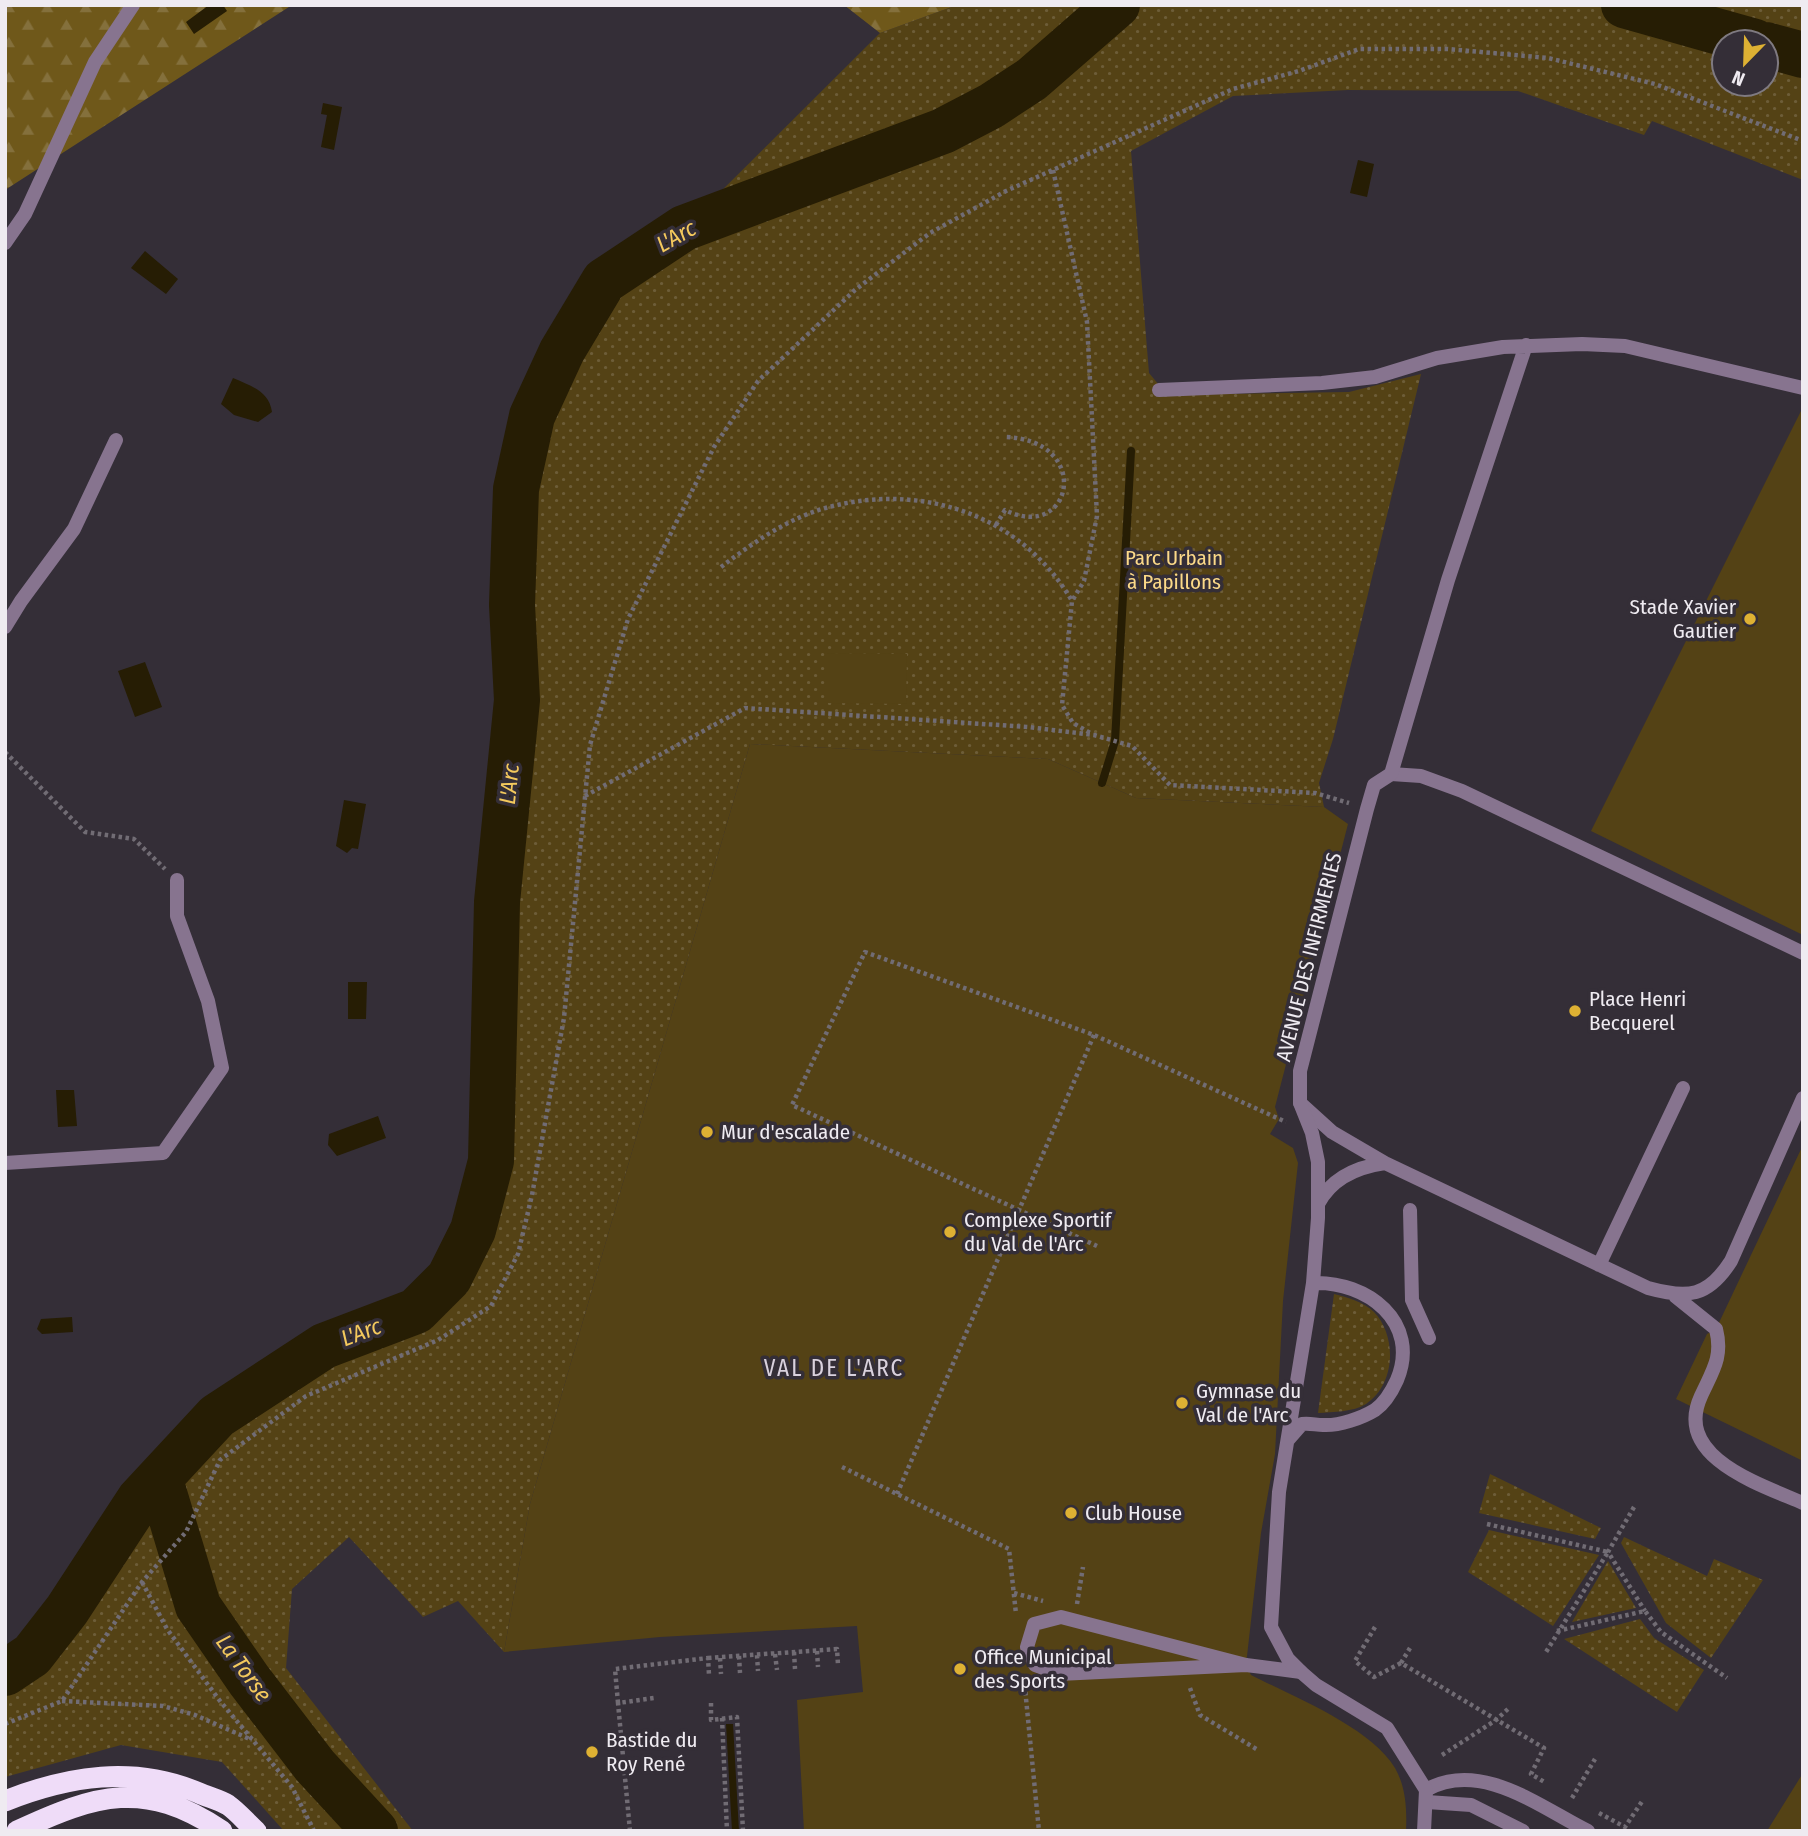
<svg xmlns="http://www.w3.org/2000/svg" width="1808" height="1836" font-family="'Fira Sans Condensed',sans-serif">
	<style>
		.grass { fill: url(#grass-dots); fill-rule: evenodd }
		.forest { fill: url(#forest-firs) }
		.pitch { fill: #544215 }
		.water { fill: #261d04 }
		.lines { fill: none; stroke-linecap: round; stroke-linejoin: round }
		.stream { stroke: #261d04; stroke-width: 8 }
		.river { stroke: #261d04; stroke-width: 46 }
		.path { stroke: #716c74; stroke-width: 4.5; stroke-dasharray: 3.5 3.5; stroke-linecap: butt }
		.service { stroke: #87748f; stroke-width: 14 }
		.minor { stroke: #87748f; stroke-width: 14 }
		.motorway { stroke: #efdcf8; stroke-width: 21 }
		.poi-dot { fill: #deb133; stroke: #342e37; stroke-width: 2.5 }
		.labels { text-anchor: middle; stroke-width: 7; stroke-linejoin: round; paint-order: stroke }
		.park-label { font-size: 21px; fill: #fbd988; stroke: #342e37 }
		.poi-label { font-size: 21px; fill: #efebf1; stroke: #342e37; text-anchor: start }
		.street-label { font-size: 21px; fill: #efebf1; stroke: #342e37 }
		.water-label { font-size: 23px; font-style: italic; fill: #f4c95d; stroke: #342e37 }
		.neighbourhood-label { font-size: 23px; letter-spacing: 2px; fill: #d9d1dd; stroke: #342e37 }
	</style>
	<defs>
		<pattern id="grass-dots" width="8" height="8" patternUnits="userSpaceOnUse" patternTransform="scale(1.75)"><rect width="8" height="8" fill="#544215"/><path d="M2 2h.1M6 6h.1" fill="none" stroke="#6d5d38" stroke-width="1.8" stroke-linecap="round"/></pattern>
		<pattern id="forest-firs" width="22" height="20" patternUnits="userSpaceOnUse" patternTransform="scale(1.75)"><rect width="22" height="20" fill="#6f581a"/><path d="M5 1l3.5 6h-7zM16 11l3.5 6h-7z" fill="#84703c"/></pattern>
	</defs>
	<rect width="100%" height="100%" fill="#342e37"/>
	<path class="grass" d="M957,5H1803V180L1652,121L1644,135L1518,91L1348,90L1233,96L1131,151L1149,373L1159,385V395L1349,392L1421,374L1333,739L1319,783L1324,807L1136,798L1048,759L750,744L530,1504L504,1652L458,1601L423,1617L349,1537L292,1589L286,1668L413,1831H284L222,1762L121,1745L5,1777V1673L32,1655L67,1610L139,1500L217,1416L324,1346L416,1311L449,1278L473,1230L491,1161L497,902L517,700L512,605L513,519L516,489L532,416L562,351L604,281L684,228L880,33ZM1724,42H1766V84H1724Z
		M1334,1294C1347,1297 1364,1302 1374,1312C1397,1336 1396,1384 1366,1404C1353,1412 1333,1412 1318,1413Z
		M1490,1474L1601,1528L1595,1539L1479,1513Z
		M1489,1530L1599,1555L1553,1626L1468,1572Z
		M1624,1537L1707,1576L1714,1559L1763,1580L1711,1658L1666,1623L1621,1543Z
		M1608,1561L1636,1608L1572,1622Z
		M1640,1619L1654,1638L1704,1670L1677,1712L1564,1639Z"/>
	<path class="forest" d="M5,5H292L5,190Z
		M844,5H957L880,33Z"/>
	<path class="pitch" d="M1803,407V935L1591,831Z
		M827,653L907,654L906,704L827,703Z
		M750,744L1048,759L1136,798L1324,807L1348,824L1275,1107L1279,1119L1270,1134L1293,1148L1298,1163L1283,1301L1275,1454L1261,1533L1246,1665L1251,1675C1294,1697 1370,1727 1395,1768C1406,1787 1407,1810 1406,1831H804L797,1700L863,1692L857,1626L660,1637L504,1652L530,1504Z
		M1803,1145V1461L1676,1399L1707,1334L1716,1329Z
		M1803,1773V1831H1767Z"/>
	<path class="water" d="M209,5H223L227,11L194,34L186,22Z
		M323,103L342,107L334,150L321,147L327,115L321,114Z
		M1358,160L1374,164L1367,197L1350,193Z
		M145,251L178,279L166,294L131,268Z
		M233,378C251,386 269,391 272,412L258,422L234,415L221,404Z
		M145,662L162,707L135,717L118,671Z
		M344,800L366,804L358,849L352,848L347,853L336,846Z
		M348,982H367L366,1019H348Z
		M56,1090H74L77,1126L58,1127Z
		M378,1116L386,1138L337,1156L328,1145L329,1134Z
		M72,1317L73,1332L42,1334L37,1329L41,1319Z
		M726,1724H733L739,1831H732Z"/>
	<g class="lines">
		<path class="stream" d="M1102,783L1115,741L1131,451"/>
		<path class="river" d="M1624,5L1755,42
			M1766,45L1803,55
			M160,1480L198,1606L249,1680L315,1766L375,1831
			M5,1673L32,1655L67,1610L139,1500L217,1416L324,1346L416,1311L449,1278L473,1230L491,1161L497,902L517,700L512,605L516,489L532,416L562,351L604,281L684,228L943,131L991,106L1032,79L1117,5"/>
		<path class="path" d="M1053,170L1087,322L1097,516L1084,581L1072,601L1062,705L1073,723L1092,734
			M996,525L1005,510C1073,544 1094,439 1004,437
			M721,567C754,542 791,516 833,506C926,483 1023,517 1072,601
			M5,752L85,832L134,839L165,869
			M585,796L745,708L1028,727L1094,735L1132,746L1170,785L1315,793L1349,803
			M1094,1035L1019,1210L1097,1246
			M842,1467L1009,1549L1016,1614
			M897,1494L1019,1210L792,1105L865,952L1094,1035L1286,1122
			M1634,1507L1608,1552L1645,1611
			M1487,1524L1608,1552L1546,1652
			M142,1582L167,1629L220,1701L292,1787L314,1831
			M1014,1593L1043,1601
			M1077,1604L1083,1567
			M1375,1627L1355,1661L1374,1677L1401,1663L1544,1748L1531,1774L1546,1783
			M1557,1631L1645,1611L1661,1632L1727,1678
			M817,1651L818,1667
			M794,1652L795,1669
			M775,1654L777,1670
			M757,1655L758,1671
			M739,1656L740,1673
			M708,1658L837,1649L838,1665
			M720,1658L721,1674
			M1401,1663L1410,1648
			M1024,1678L1039,1831
			M1190,1688L1200,1715L1258,1750
			M62,1701L163,1706L195,1715L252,1740
			M618,1703L615,1669L708,1658L709,1675
			M711,1703V1720L737,1717L743,1831
			M722,1718L727,1831
			M5,1724L62,1701L142,1582L186,1532L220,1460L306,1396L438,1340L491,1306L518,1254L532,1195L564,1018L590,745L628,619L714,447L758,381L855,290L930,233L1006,191L1233,89L1299,71L1359,49H1448L1548,58L1655,84L1803,141
			M1442,1755L1496,1720L1509,1708
			M1572,1798L1595,1759
			M1599,1813L1625,1827L1643,1800
			M630,1831L618,1703L654,1698"/>
		<path class="service" d="M1391,774L1421,776L1462,791L1803,953
			M1300,1103L1332,1132L1385,1163
			M1318,1204C1331,1179 1357,1167 1385,1163L1648,1288C1688,1299 1708,1297 1731,1261L1803,1098
			M1410,1210L1412,1300L1429,1338
			M1599,1265L1683,1088
			M1675,1296L1716,1329C1723,1357 1713,1370 1701,1396C1673,1457 1759,1484 1803,1503
			M1246,1665L1059,1674L1035,1665L1027,1647L1034,1624L1061,1617L1246,1665L1301,1672
			M1426,1790C1480,1759 1540,1807 1588,1831
			M1427,1802L1471,1805L1523,1831"/>
		<path class="minor" d="M5,243L25,214L95,62L133,5
			M1159,390L1322,383L1375,377L1437,358L1503,347L1582,344L1625,346L1803,388
			M5,627L21,601L74,529L116,440
			M5,1163L163,1153L222,1068L208,1001L177,916V880
			M1288,1440L1302,1424C1310,1423 1316,1425 1323,1425C1339,1426 1362,1418 1375,1410C1385,1403 1392,1391 1397,1380C1421,1322 1367,1281 1313,1283
			M1424,1831L1426,1790L1387,1728L1316,1685L1301,1672L1288,1659L1271,1627L1279,1492L1313,1283L1318,1218V1162L1312,1133L1300,1103V1071L1367,809L1374,785L1391,774L1448,580L1526,345"/>
		<path class="motorway" d="M5,1801C68,1776 134,1765 199,1793C208,1797 220,1800 228,1805C238,1812 247,1823 256,1831
			M17,1831C97,1794 144,1779 222,1831"/>
	</g>
	<g class="poi-dot">
		<circle cx="1750" cy="619" r="7"/>
		<circle cx="1575" cy="1011" r="7"/>
		<circle cx="707" cy="1132" r="7"/>
		<circle cx="950" cy="1232" r="7"/>
		<circle cx="1182" cy="1403" r="7"/>
		<circle cx="1071" cy="1513" r="7"/>
		<circle cx="960" cy="1669" r="7"/>
		<circle cx="592" cy="1752" r="7"/>
	</g>
	<g class="labels">
		<g class="park-label">
			<text x="1174" y="565">Parc Urbain<tspan x="1174" dy="24">à Papillons</tspan></text>
		</g>
		<g class="poi-label">
			<text x="1736" y="614" text-anchor="end">Stade Xavier<tspan x="1736" dy="24">Gautier</tspan></text>
			<text x="1589" y="1006">Place Henri<tspan x="1589" dy="24">Becquerel</tspan></text>
			<text x="721" y="1139">Mur d'escalade</text>
			<text x="964" y="1227">Complexe Sportif<tspan x="964" dy="24">du Val de l'Arc</tspan></text>
			<text x="1196" y="1398">Gymnase du<tspan x="1196" dy="24">Val de l'Arc</tspan></text>
			<text x="1085" y="1520">Club House</text>
			<text x="974" y="1664">Office Municipal<tspan x="974" dy="24">des Sports</tspan></text>
			<text x="606" y="1747">Bastide du<tspan x="606" dy="24">Roy René</tspan></text>
		</g>
		<g class="street-label">
			<text transform="translate(1309 957) rotate(-76)" y="7">AVENUE DES INFIRMERIES</text>
		</g>
		<g class="water-label">
			<text transform="translate(676 236) rotate(-29)" y="8">L'Arc</text>
			<text transform="translate(509 784) rotate(-84)" y="8">L'Arc</text>
			<text transform="translate(361 1332) rotate(-21)" y="8">L'Arc</text>
			<text transform="translate(244 1668) rotate(54)" y="8">La Torse</text>
		</g>
		<g class="neighbourhood-label">
			<text x="834" y="1376">VAL DE L'ARC</text>
		</g>
	</g>
	<rect width="1808" height="1836" fill="none" stroke="#efebf1" stroke-width="14"/>
	<g transform="translate(1745 63) rotate(203)"><circle r="33" fill="#342e37" stroke="#7f7a81" stroke-width="2"/>
	<path d="M0-5L12 26L0 18L-12 26Z" fill="#deb133"/>
	<text y="-10" font-size="19" font-weight="bold" text-anchor="middle" fill="#efebf1">N</text>
	</g>
</svg>
